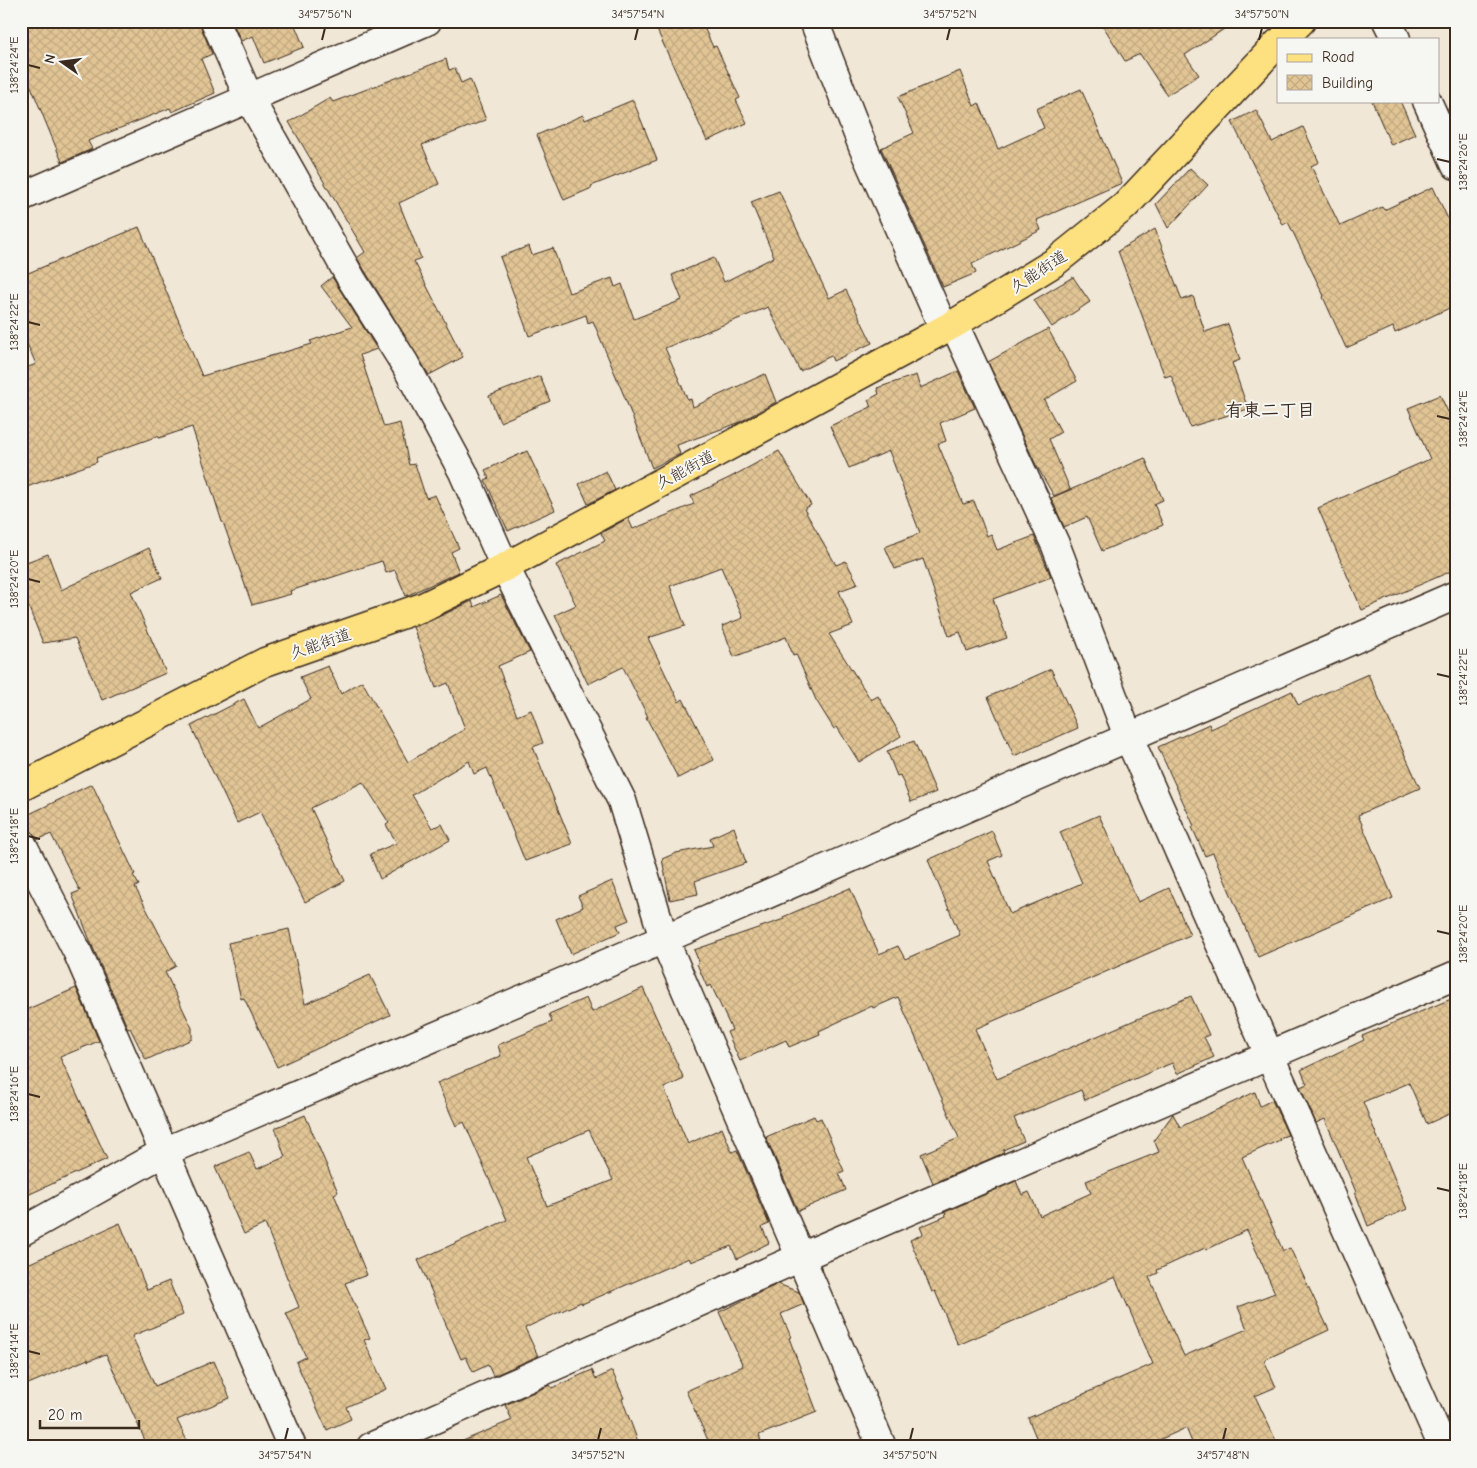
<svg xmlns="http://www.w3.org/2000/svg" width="1477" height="1468" font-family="'Comic Neue','Klee One',sans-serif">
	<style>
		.building { fill: url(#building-cross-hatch); stroke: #3b2a1e; fill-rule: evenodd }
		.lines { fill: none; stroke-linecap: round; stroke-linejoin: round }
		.minor-casing { stroke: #3b2a1e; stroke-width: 31 }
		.major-casing { stroke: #3b2a1e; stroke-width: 31 }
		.minor { stroke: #f6f6f2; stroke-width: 28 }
		.major { stroke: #fde080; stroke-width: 28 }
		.ticks { fill: none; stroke: #3b2a1e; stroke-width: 2 }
		.labels { text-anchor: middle; stroke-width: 4; stroke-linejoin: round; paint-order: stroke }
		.street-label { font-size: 16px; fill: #3b2a1e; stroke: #f6f6f2 }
		.neighbourhood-label { font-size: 18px; font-weight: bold; fill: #3b2a1e; stroke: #f6f6f2 }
		.neatline { fill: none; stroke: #3b2a1e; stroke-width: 2 }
		.ticks-label { font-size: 12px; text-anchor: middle; fill: #3b2a1e }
	</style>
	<defs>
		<pattern id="building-cross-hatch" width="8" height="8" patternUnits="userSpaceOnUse" patternTransform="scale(1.25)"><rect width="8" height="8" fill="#e1c595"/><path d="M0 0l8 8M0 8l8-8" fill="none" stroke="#c2a980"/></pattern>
	</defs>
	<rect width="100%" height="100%" fill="#f0e7d6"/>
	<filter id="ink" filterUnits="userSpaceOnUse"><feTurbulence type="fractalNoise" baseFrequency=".02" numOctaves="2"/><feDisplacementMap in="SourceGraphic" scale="10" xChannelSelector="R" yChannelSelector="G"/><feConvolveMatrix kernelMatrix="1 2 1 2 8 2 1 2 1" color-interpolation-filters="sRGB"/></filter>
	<g filter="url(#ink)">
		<path class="building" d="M21,21H200L201,27L212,54L201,59L215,93L172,112L170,108L88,141L92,149L62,162L21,62Z
			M232,21H293L304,47L264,63L253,36L241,41Z
			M653,21H701L713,47L716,46L740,98L736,100L747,123L707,141Z
			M1100,21H1236L1185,55L1199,75L1167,95L1140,54L1125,61Z
			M446,59L449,70L455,68L461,83L470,79L486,120L422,145L439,184L399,203L421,258L414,261L463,357L429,375L357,258L365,252L289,122L330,98L333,102Z
			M960,71L974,106L979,103L998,149L1044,128L1036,109L1081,89L1122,183L1037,220L1041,230L972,264L976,273L943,287L881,148L914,133L898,97Z
			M633,100L657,160L591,186L592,188L564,200L537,135L583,115L585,120Z
			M1372,101H1400L1415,134L1391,145Z
			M1256,110L1272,142L1303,127L1319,162L1311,166L1340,226L1382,207L1384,210L1433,187L1456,236V305L1395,333L1393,327L1346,348L1323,297L1324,296L1288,222L1283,225L1232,122Z
			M1190,168L1208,185L1168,228L1156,204Z
			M779,191L829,298L846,290L872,343L833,361L831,356L800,371L768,307L665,348L688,400L691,399L693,407L765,374L776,402L738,423L677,445L680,454L652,468L625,398L593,321L588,323L586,315L529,336L500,257L529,246L532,255L553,248L569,293L612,278L615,287L622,284L634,319L682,300L672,275L714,258L724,282L774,257L751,202Z
			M139,227L202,376L312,344L310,341L352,327L321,286L332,277L377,349L360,355L384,427L400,423L409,465L415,464L426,498L435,495L459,548L451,552L459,572L406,596L395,570L386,573L382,561L290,591L291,594L252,605L223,522H222L192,427L159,438L158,436L96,458L97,462L21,489V370L36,364L21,330V276Z
			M1155,229L1182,300L1193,296L1205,332L1228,324L1240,360L1232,363L1248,409L1190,427L1171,375L1165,377L1118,251Z
			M1073,277L1090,302L1052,327L1034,300Z
			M1048,329L1077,381L1044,400L1061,432L1049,439L1070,489L1054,496L1036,465L988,362Z
			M958,371L975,408L940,423L946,441L938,444L963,504L974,501L987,536L991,534L997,550L1034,536L1051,577L993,599L1007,638L967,652L960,632L949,636L923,559L895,569L885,547L920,533L889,451L849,468L830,426L871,407L868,400L879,394L877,388L916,375L920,388Z
			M540,376L550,401L500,422L489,396Z
			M1440,395L1448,412L1456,408V569L1362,610L1318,508L1430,459L1408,408Z
			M527,451L555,510L508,531L485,480L489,478L485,470Z
			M779,451L811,505L804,509L836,565L846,561L858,584L839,591L853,625L829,634L871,700L878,696L901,736L859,762L837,727L834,729L816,700L796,654L793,655L786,637L734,657L722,626L743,618L721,567L670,586L685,626L648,638L679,702L683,699L714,760L678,778L646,717H648L623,667L588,684L555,615L576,605L556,565L605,541L601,533L628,518L633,529L694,504L691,496L729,478Z
			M1145,458L1163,500L1154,504L1163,525L1102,551L1087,517L1064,527L1051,498Z
			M606,471L615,490L588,504L579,484Z
			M149,548L162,578L131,592L166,673L102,700L75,638L43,643L21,588V564L48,554L61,590Z
			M501,595L530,652L498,666L517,716L531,710L543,743L533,747L572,844L525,861L487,768L474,774L469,761L412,795L432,828L442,824L450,840L380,879L370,854L397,843L386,825L389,823L363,782L311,808L345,881L305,902L260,812L237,823L191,726L244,699L258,728L311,699L300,677L328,666L341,694L362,681L408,762L465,729L448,683L436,688L413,627L430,621L472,601L474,607Z
			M1051,669L1078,728L1014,756L988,697Z
			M1368,674L1420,788L1358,815L1393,898L1258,957L1213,853L1205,856L1192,827L1194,826L1158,747L1209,724L1211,729L1292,691L1298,705Z
			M914,741L936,792L911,802L900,775L897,776L887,751Z
			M92,784L135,874L133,875L139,885L135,887L176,966L165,972L192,1028V1039L146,1060L130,1028L128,1029L91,943L72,894L80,891L51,834L37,840L30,829L21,826V818Z
			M1099,815L1138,902L1169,888L1190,935L975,1029L997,1079L1191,996L1209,1035L1204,1037L1214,1057L1177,1074L1172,1063L1085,1100L1081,1090L1014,1118L1024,1141L1003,1150L1004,1153L933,1183L921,1154L959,1138L898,997L873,1008L872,1006L819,1031L820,1034L789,1047L786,1040L740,1061L727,1032L732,1030L711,985L707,987L697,964L699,962L694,950L784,919L783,917L850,888L879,954L898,946L905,959L960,935L928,860L992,831L1002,855L988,861L1010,914L1082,883L1060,832Z
			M734,827L746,863L695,881L698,894L670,900L662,859L676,853L713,846L710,838Z
			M612,881L629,920L617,925L620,932L571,954L556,919L583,907L578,896Z
			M289,929L305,1004L370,975L390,1015L277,1067L244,998L241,999L228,943Z
			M76,988L99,1041L60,1057L107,1159L21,1198V1012Z
			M643,988L684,1079L664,1088L688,1144L722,1128L732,1152L737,1150L769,1224L762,1227L769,1243L737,1259L731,1246L691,1262L689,1258L582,1304L581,1302L525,1328L538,1356L493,1376L488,1365L473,1372L466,1357L461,1359L418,1260L507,1220L464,1122L456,1126L437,1083L501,1056L498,1045L552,1022L549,1014L586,998L592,1012ZM589,1130L613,1180L547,1206L526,1157Z
			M1456,997V1111L1427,1124L1409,1083L1363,1102L1407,1209L1368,1226L1355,1192H1356L1325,1119L1316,1123L1300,1087L1307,1084L1301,1070L1364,1040L1362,1036Z
			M1255,1092L1260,1106L1272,1100L1288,1135L1279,1138L1280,1140L1242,1157L1283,1251L1290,1248L1329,1330L1264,1360L1276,1387L1255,1396L1279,1447H1194L1186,1428L1143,1447H1040L1028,1418L1153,1364L1115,1277L958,1345L935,1291L932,1292L910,1240L923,1234L920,1227L946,1216L945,1212L1016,1181L1022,1195L1029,1192L1040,1216L1091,1193L1086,1181L1159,1152L1154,1140L1173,1114L1180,1127ZM1247,1230L1275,1293L1238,1307L1247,1329L1184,1356L1149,1277L1158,1273L1157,1270L1205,1248L1206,1250Z
			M305,1115L338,1192L334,1194L367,1275L345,1283L370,1338L364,1340L386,1389L346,1407L351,1419L327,1430L296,1362L306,1357L286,1313L299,1307L265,1224L244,1234L215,1167L249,1152L257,1169L285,1157L275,1128Z
			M814,1116L816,1120L821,1118L844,1171L839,1173L846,1190L798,1211L766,1137Z
			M120,1223L147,1290L169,1281L183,1315L132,1336L155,1386L214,1361L230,1398L177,1420L190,1447H148L106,1354L88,1361V1359L21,1387V1267Z
			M778,1284L799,1292L804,1304L781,1314L791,1337L789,1338L817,1412L759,1435L763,1447H711L686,1391L743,1366L719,1312Z
			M592,1370L596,1379L612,1371L624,1398L622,1399L640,1447H449L512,1420L505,1405L550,1385L552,1388Z"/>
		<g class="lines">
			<defs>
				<path id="minor" d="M215,21L249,98L352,280L405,364L463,472L505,567L622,801L664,939L882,1447
					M814,21L863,147L944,329
					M1387,21L1396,39
					M1427,101L1456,165
					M21,197L427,21
					M954,324L1056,546L1128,736L1443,1447
					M21,842L77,951L292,1447
					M21,1232L164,1152L664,939L1456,595
					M371,1447L801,1257L1456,975"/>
				<path id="major" d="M1283,39L1301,21
					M21,787L265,662L423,607L505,567L954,324L1055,262L1125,206L1278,43"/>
			</defs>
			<use href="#minor" class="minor-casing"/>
			<use href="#major" class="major-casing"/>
			<use href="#minor" class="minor"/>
			<use href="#major" class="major"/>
		</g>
	</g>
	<path class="ticks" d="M322,40L325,28M635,40L638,28M947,40L950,28M1259,40L1262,28M28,65L40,68M1437,159L1450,162M28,322L40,325M1437,416L1450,419M28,579L40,582M1437,674L1450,677M28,836L40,839M1437,931L1450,934M28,1094L40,1097M1437,1188L1450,1191M28,1351L40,1354M285,1440L288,1428M598,1440L601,1428M910,1440L913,1428M1223,1440L1226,1428"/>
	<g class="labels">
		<g class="street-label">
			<text transform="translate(1038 271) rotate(-33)" y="6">久能街道</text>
			<text transform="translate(685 469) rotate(-28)" y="6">久能街道</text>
			<text transform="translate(320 643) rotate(-19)" y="6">久能街道</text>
		</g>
		<g class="neighbourhood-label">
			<text x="1270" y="416">有東二丁目</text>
		</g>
	</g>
	<rect width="1477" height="1468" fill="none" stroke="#f6f6f2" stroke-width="55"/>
	<rect x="1277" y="38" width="162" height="65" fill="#f6f6f2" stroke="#aba49d"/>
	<rect x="1287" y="54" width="25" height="8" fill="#fde080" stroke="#aba49d"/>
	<text x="1322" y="62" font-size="15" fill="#3b2a1e">Road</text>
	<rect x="1287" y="75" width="25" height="15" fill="url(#building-cross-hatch)" stroke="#aba49d"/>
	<text x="1322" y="88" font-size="15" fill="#3b2a1e">Building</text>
	<g transform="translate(62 62) rotate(284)" stroke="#f6f6f2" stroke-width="4" paint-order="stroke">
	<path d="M0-4L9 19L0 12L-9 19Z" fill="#3b2a1e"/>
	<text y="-8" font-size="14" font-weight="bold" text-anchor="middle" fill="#3b2a1e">N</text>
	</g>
	<path d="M40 1420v8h99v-8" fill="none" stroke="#3b2a1e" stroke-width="2.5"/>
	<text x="48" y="1420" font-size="15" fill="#3b2a1e" stroke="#f6f6f2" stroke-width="4" paint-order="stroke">20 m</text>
	<rect x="28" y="28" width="1422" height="1412" class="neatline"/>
	<g class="ticks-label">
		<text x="325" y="18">34°57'56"N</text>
		<text x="638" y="18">34°57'54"N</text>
		<text x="950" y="18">34°57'52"N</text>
		<text x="1262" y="18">34°57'50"N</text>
		<text transform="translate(14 65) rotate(-90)" y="4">138°24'24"E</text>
		<text transform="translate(1463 162) rotate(-90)" y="4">138°24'26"E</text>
		<text transform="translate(14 322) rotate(-90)" y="4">138°24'22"E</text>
		<text transform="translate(1463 419) rotate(-90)" y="4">138°24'24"E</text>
		<text transform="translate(14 579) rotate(-90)" y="4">138°24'20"E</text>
		<text transform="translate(1463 677) rotate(-90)" y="4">138°24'22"E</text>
		<text transform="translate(14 836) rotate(-90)" y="4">138°24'18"E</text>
		<text transform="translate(1463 934) rotate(-90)" y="4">138°24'20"E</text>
		<text transform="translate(14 1094) rotate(-90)" y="4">138°24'16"E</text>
		<text transform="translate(1463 1191) rotate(-90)" y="4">138°24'18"E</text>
		<text transform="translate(14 1351) rotate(-90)" y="4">138°24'14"E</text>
		<text x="285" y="1459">34°57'54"N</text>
		<text x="598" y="1459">34°57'52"N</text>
		<text x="910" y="1459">34°57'50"N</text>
		<text x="1223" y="1459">34°57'48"N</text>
	</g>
</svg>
